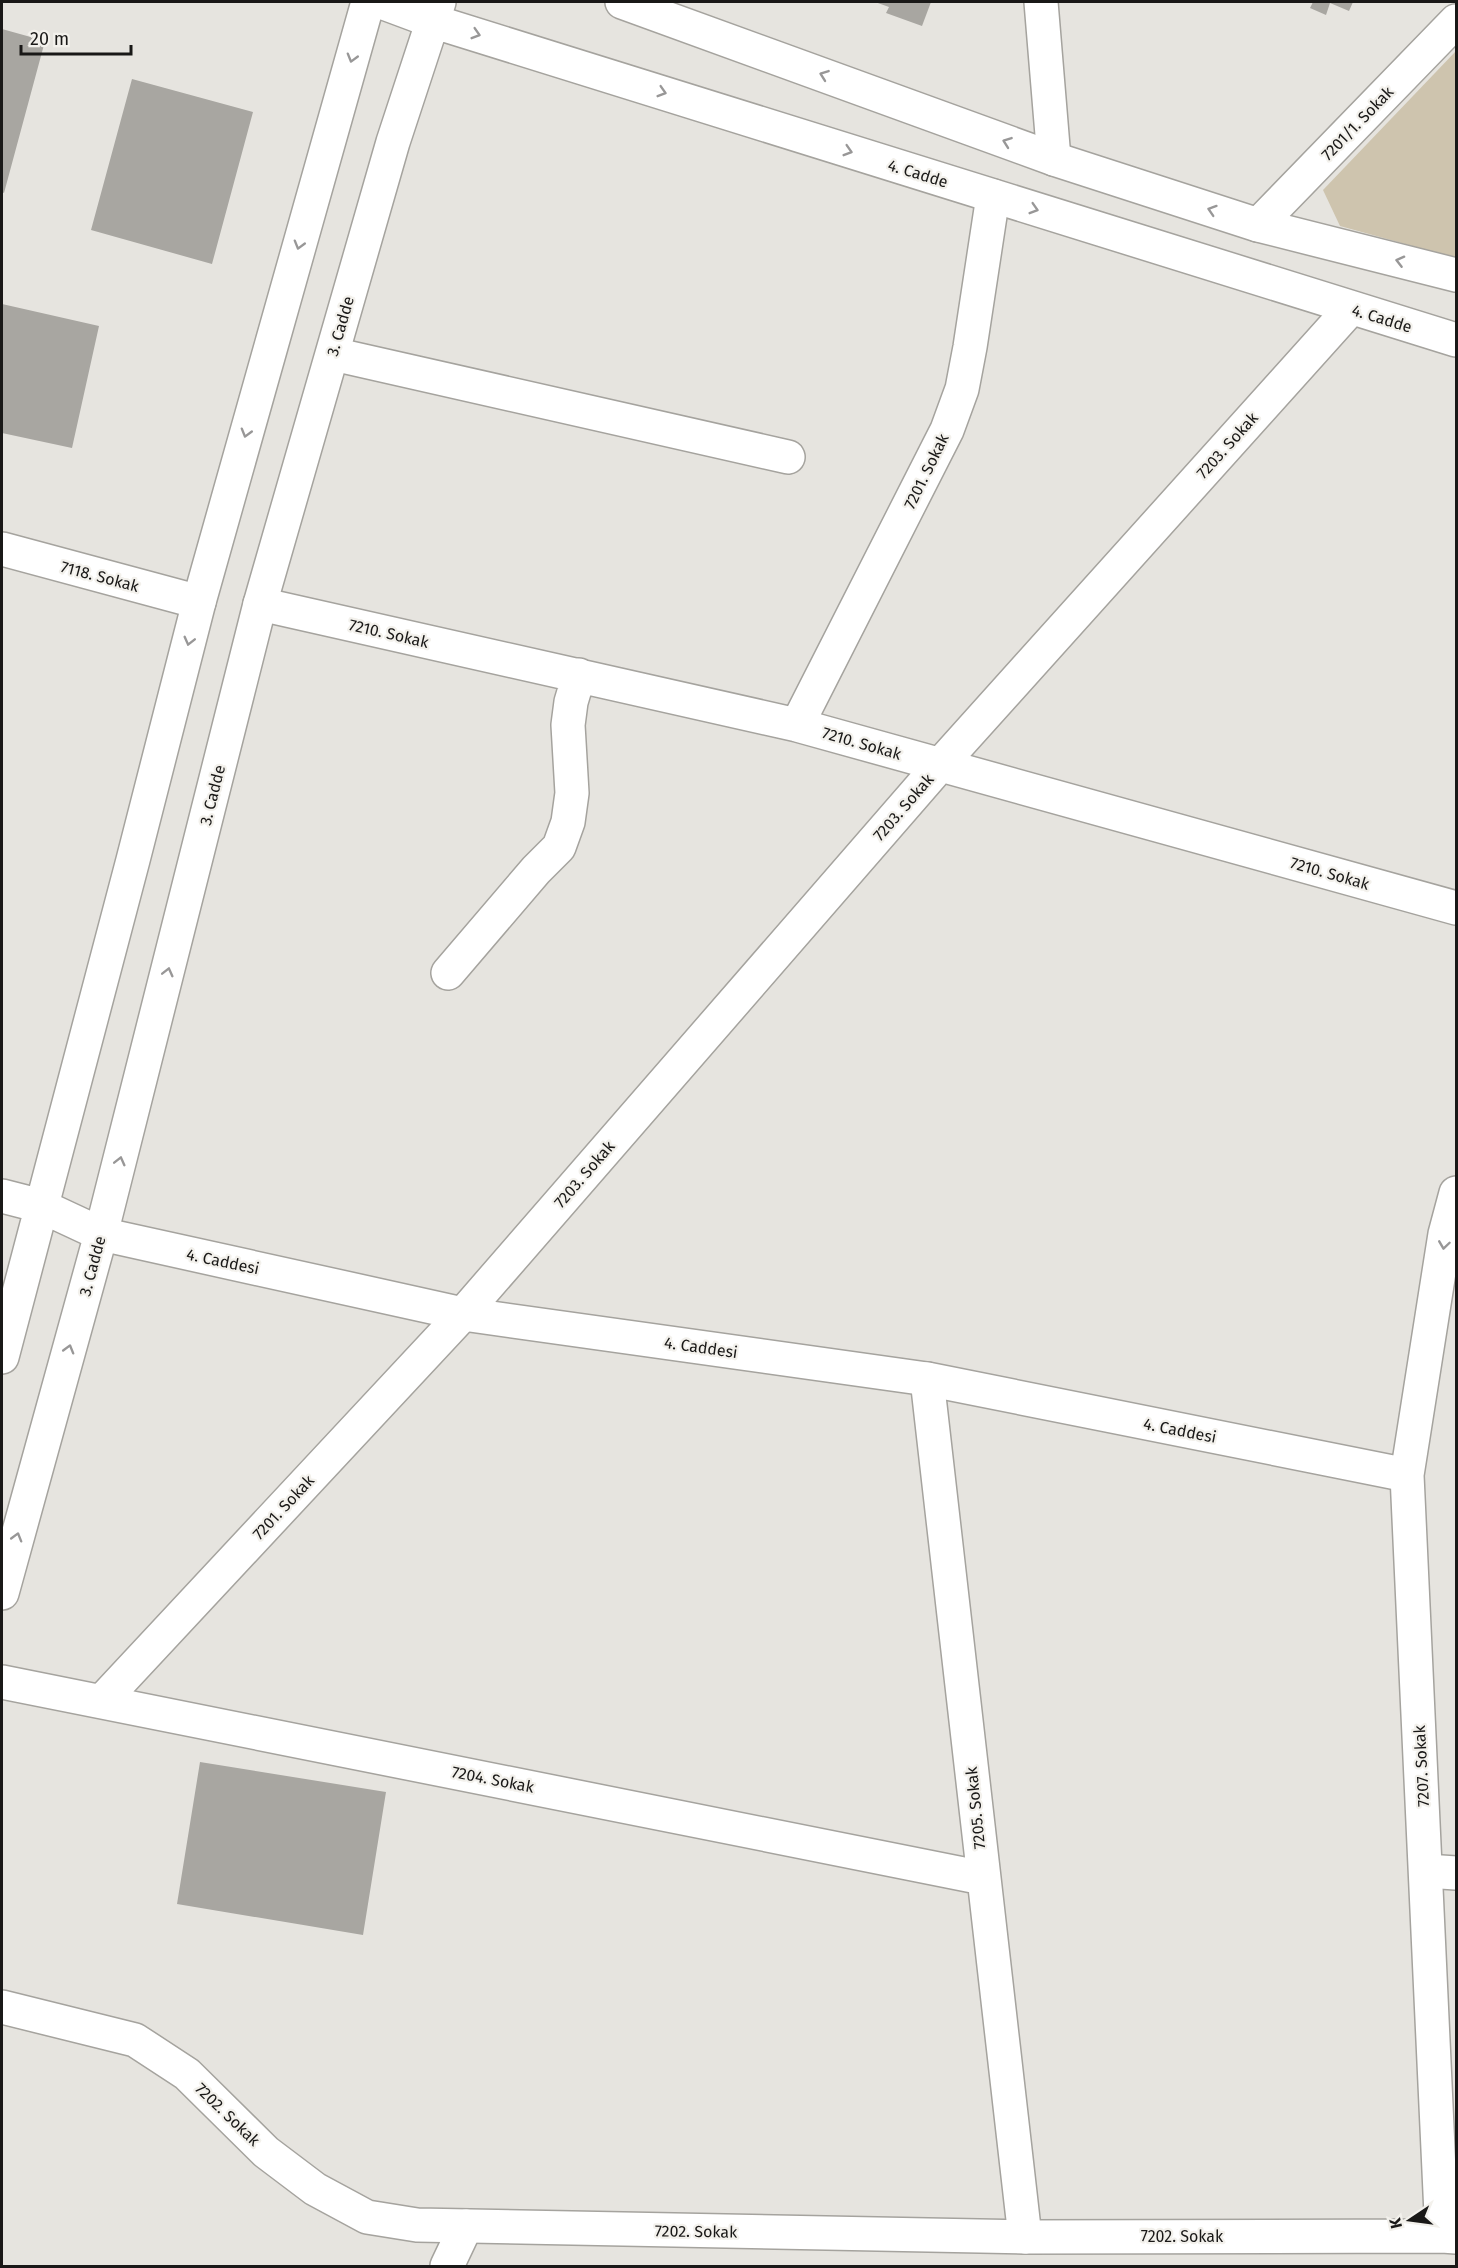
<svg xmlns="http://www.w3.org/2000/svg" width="1458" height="2268" font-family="'Fira Sans',sans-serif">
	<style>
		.green { fill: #cec4ae }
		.building { fill: #a8a6a1 }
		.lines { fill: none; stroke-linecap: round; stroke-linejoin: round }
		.minor-casing { stroke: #a5a39e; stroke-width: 36 }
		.tertiary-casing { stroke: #a5a39e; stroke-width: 36 }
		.minor { stroke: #fff; stroke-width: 33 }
		.tertiary { stroke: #fff; stroke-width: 33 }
		.oneway { stroke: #989797 }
		.labels { text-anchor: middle; stroke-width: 4.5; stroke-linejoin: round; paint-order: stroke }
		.street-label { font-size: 16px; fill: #191817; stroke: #f3f1ec }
	</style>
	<rect width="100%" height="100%" fill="#e6e4df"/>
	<path class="green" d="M1456,51V258L1340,226L1323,190Z"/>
	<path class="building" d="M875,2H931L922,26L886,13L889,7Z
		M1313,2H1353L1349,11L1330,3L1326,15L1310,8Z
		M2,29L45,41L4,193L2,192Z
		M132,79L253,112L212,264L91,230Z
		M2,304L99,326L72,448L2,433Z
		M200,1762L386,1792L363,1935L177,1904Z"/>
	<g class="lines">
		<defs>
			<path id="minor" d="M1041,2L1054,159
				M1258,225L1456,21
				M333,354L788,457
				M2,549L199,602
				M260,604L797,725L1456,908
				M797,725L947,430L962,389L970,347L993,196
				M448,973L536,870L559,847L568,822L572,793L568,725L571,702L579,675
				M927,1379L1025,2237
				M2,1682L983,1878
				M102,1701L463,1314L940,765L1351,308
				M1426,1871L1456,1873
				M447,2266L466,2226"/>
			<path id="tertiary" d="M381,2L432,21L1456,340
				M622,2L1054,159L1258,225L1456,275
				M2,1196L41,1206L101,1234L463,1314L927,1379L1407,1475
				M2,1357L133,860L199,602L368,2
				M2,1593L101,1234L260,604L393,142L439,2
				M2,2007L135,2040L187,2074L266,2152L315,2189L367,2217L417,2225L1025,2237L1442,2236L1456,2237
				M1442,2236L1407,1475L1445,1234L1456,1193"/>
		</defs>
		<use href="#minor" class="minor-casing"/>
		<use href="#tertiary" class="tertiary-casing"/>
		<use href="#minor" class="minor"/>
		<use href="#tertiary" class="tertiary"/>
	</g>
	<defs><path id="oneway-chevron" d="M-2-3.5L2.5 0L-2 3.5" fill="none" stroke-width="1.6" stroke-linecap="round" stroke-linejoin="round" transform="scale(1.5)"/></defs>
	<g class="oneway">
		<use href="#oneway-chevron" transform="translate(476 34) rotate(17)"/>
		<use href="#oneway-chevron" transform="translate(352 58) rotate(106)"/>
		<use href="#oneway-chevron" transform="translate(824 75) rotate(-160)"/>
		<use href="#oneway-chevron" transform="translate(662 92) rotate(17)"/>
		<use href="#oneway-chevron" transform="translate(1007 142) rotate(-160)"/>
		<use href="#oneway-chevron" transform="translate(848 151) rotate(17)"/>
		<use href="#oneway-chevron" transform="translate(1034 209) rotate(17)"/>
		<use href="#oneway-chevron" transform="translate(1212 210) rotate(-162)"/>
		<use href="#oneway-chevron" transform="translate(299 245) rotate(106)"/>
		<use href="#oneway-chevron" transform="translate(1400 261) rotate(-166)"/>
		<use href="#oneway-chevron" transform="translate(246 433) rotate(106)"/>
		<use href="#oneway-chevron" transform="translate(189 641) rotate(104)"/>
		<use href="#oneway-chevron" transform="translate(168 972) rotate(-76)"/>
		<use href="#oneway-chevron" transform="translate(120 1161) rotate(-76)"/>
		<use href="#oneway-chevron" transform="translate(1444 1245) rotate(98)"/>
		<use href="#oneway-chevron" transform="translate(69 1349) rotate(-74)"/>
		<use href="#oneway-chevron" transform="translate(17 1537) rotate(-74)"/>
	</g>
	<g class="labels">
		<g class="street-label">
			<text transform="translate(1357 123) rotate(-46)" y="6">7201/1. Sokak</text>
			<text transform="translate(918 173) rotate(17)" y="6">4. Cadde</text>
			<text transform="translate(1382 318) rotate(17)" y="6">4. Cadde</text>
			<text transform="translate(340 326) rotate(-74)" y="6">3. Cadde</text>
			<text transform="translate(1227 445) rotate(-48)" y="6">7203. Sokak</text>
			<text transform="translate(926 471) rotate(-64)" y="6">7201. Sokak</text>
			<text transform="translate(100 576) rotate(15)" y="6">7118. Sokak</text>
			<text transform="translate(389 633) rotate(13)" y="6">7210. Sokak</text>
			<text transform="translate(862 743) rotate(16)" y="6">7210. Sokak</text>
			<text transform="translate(212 795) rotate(-76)" y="6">3. Cadde</text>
			<text transform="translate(903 807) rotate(-49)" y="6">7203. Sokak</text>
			<text transform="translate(1330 873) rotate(16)" y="6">7210. Sokak</text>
			<text transform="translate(584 1174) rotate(-49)" y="6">7203. Sokak</text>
			<text transform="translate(223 1261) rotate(12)" y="6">4. Caddesi</text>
			<text transform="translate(92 1266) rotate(-75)" y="6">3. Cadde</text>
			<text transform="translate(701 1347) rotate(8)" y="6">4. Caddesi</text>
			<text transform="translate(1180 1430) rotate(11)" y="6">4. Caddesi</text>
			<text transform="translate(283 1507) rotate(-47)" y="6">7201. Sokak</text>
			<text transform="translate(1421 1766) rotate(-93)" y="6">7207. Sokak</text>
			<text transform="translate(493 1779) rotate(11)" y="6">7204. Sokak</text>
			<text transform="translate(975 1808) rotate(-96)" y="6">7205. Sokak</text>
			<text transform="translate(228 2114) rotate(44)" y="6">7202. Sokak</text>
			<text transform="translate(696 2231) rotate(1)" y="6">7202. Sokak</text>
			<text x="1182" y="2242">7202. Sokak</text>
		</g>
	</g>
	<rect width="1458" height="2268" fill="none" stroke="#191817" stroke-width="6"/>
	<g transform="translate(1410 2220) rotate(257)" stroke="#f3f1ec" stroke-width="4.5" paint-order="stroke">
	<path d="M0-4.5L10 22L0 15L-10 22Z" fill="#191817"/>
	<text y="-9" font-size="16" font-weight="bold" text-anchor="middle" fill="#191817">K</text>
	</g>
	<path d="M21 45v9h110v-9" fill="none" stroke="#191817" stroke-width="3"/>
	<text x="30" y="45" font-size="18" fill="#191817" stroke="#f3f1ec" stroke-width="4.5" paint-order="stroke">20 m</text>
</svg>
